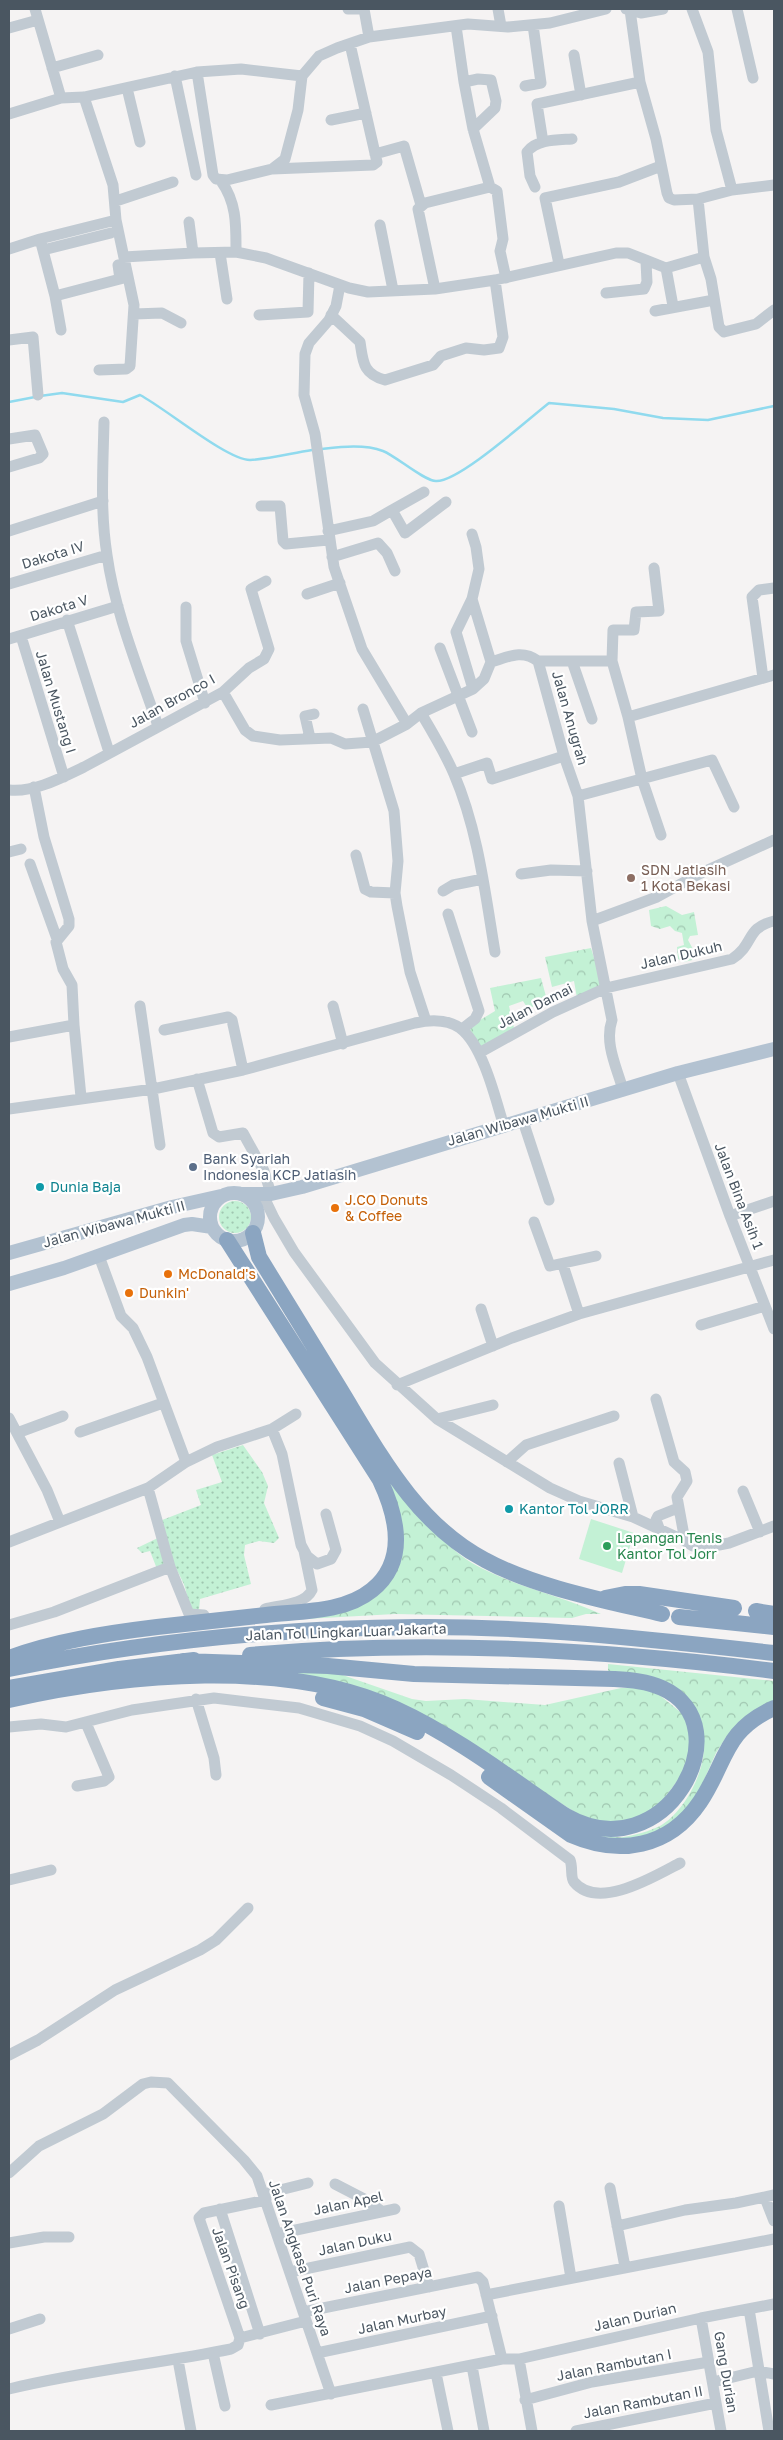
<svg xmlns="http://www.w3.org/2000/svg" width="783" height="2440" font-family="'Golos Text',sans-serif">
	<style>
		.grass { fill: url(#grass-dots) }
		.forest { fill: url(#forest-crowns) }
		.pitch { fill: #c3f1d5 }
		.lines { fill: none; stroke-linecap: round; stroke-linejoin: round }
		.stream { stroke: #90daee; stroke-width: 2.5 }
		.minor { stroke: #c1cad2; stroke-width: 11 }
		.major { stroke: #b3c2d1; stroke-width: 14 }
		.highway { stroke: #8ba5c1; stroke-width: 16 }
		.education-dot { fill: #8d6e63; stroke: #fff; stroke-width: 2 }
		.service-dot { fill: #5c6f8a; stroke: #fff; stroke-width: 2 }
		.culture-dot { fill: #0f9aa8; stroke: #fff; stroke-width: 2 }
		.food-dot { fill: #e8710a; stroke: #fff; stroke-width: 2 }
		.leisure-dot { fill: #2e9e5b; stroke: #fff; stroke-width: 2 }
		.labels { text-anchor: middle; stroke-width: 4.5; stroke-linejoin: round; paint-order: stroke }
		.street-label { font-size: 14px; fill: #4a5661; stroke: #fff }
		.education-label { font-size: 14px; fill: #785e54; stroke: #fff; text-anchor: start }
		.service-label { font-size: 14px; fill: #4e5e75; stroke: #fff; text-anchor: start }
		.culture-label { font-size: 14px; fill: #0d838f; stroke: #fff; text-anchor: start }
		.food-label { font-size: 14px; fill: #c56008; stroke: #fff; text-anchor: start }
		.leisure-label { font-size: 14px; fill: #27864d; stroke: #fff; text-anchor: start }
	</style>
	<defs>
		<pattern id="grass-dots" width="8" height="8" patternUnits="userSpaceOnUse" patternTransform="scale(1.25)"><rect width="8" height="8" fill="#c3f1d5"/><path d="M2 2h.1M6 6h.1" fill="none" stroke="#a0c6b0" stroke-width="1.8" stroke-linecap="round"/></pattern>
		<pattern id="forest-crowns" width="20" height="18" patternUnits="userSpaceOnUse" patternTransform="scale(1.25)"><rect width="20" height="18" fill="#c3f1d5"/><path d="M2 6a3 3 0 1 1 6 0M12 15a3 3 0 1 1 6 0" fill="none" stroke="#a0c6b0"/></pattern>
	</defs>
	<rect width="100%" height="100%" fill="#f5f3f3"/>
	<path class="grass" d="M219 1217a16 16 0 1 1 32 0a16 16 0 1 1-32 0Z
		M243,1445L262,1472L268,1486L264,1503L279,1538L274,1543L259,1541L245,1545L244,1555L251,1584L200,1599L199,1610L184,1614C192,1592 182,1581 172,1561L157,1569L150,1551L142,1553L137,1548L162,1536L157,1522L201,1505L196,1490L222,1482L212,1455Z"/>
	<path class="forest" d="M666,906L682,915L694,912L698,935L690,936L688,940L694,951L692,960L684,962L678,959L677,947L684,945L682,933L675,931L670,926L660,929L651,926L649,910Z
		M591,948L603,987L577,998L574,981L552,987L545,957Z
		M541,978L547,1000L528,1009L523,1001L509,1006L514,1028L481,1048L467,1028L495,1011L490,988Z
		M387,1480C413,1509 439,1542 472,1563C512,1586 560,1595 601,1614H586L572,1618L395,1614L305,1619L328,1613L395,1568Z
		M608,1664L774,1681V1702L726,1737L716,1753L693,1805L661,1833L625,1841L580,1832L579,1829C592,1827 606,1839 623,1837C635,1835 650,1831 660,1826C686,1811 711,1763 702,1733C697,1721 687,1708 681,1697L608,1672Z
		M271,1668L334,1672L412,1699L426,1701L465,1699L545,1705L621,1688H640L657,1693L684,1715L692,1733V1761L649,1819L592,1823L468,1744Z"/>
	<path class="pitch" d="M591,1519L634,1533L622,1573L579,1559Z"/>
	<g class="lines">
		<path class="stream" d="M40,396L62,393L123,402L140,395C165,408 227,460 250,460C270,459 292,453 312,450
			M9,402L35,397
			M321,449C340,447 364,444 383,451C396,456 424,481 436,481C459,482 527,420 549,403L614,409L663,418L708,420L774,406"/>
		<path class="minor" d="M35,9L61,98
			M348,9H364
			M364,9L369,37
			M498,9L501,26
			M626,9L641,13L663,9
			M692,9L708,52L716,130L732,190
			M737,9L753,78
			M630,10L640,82L656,139L667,193L669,198L674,200L698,199
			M456,26L464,82
			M9,28L38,20
			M574,55L581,95
			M52,68L98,55
			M197,72L213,175L216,179L227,180L272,169L285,159L298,110L302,76L319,56L337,48L369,37L468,24L508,27L550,23L606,9
			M175,76L196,175
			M525,86L541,83L533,25
			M127,88L140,142
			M84,97L113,185L116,220L134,305L130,366L126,369L99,370
			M9,114L61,98L84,97L197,72L241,69L302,76
			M331,120L366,113
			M473,129L495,108L496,101L491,80L478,79L464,82L473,129L490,187L497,191L503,239L500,251L506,278
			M543,142L537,104L640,82
			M375,154L404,146L421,205
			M272,169L373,165L377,162L350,44
			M221,181C237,203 236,226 236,252
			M535,187L530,176L527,152C537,139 557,140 572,139
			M116,201L173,182
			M189,222L193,253
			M380,225L393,290
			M40,239L55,296L61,330
			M9,249L40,239L116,220
			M43,250L111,233
			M220,253L227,299
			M124,257L193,253L236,252L266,258L349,288L368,292L435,289L495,280L616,253H628L666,268L704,257L698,199L732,190L774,185
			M704,257L711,279L719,327L724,332L756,324L774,310
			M559,264L545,198L619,182L661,166
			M666,268L673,306
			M340,285L336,306L329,320L309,343L305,354L304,395L315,434L334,567L362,649L407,724
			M435,289L418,209L425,203L490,187
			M606,293L644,289L647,282L646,262
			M55,296L120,279L118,265
			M655,311L714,300
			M134,314L162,313L181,323
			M259,315L308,312L309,273
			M331,315L360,342C363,360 362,374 385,380L433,365L441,356L466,348L484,350L499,348L503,337L495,280
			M9,340L33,337L38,395
			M104,422C103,466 100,511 107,555C115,613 139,670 158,726
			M9,439L35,435L43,454L39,458L9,467
			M261,506H280L283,541L286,544L328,540
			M392,510L424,492
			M9,531L103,501
			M328,531L373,521L392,510L405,533L446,502
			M472,534L476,547L479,569L472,599L491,662
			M332,557L378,543L387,553L395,571
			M9,584L107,555
			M307,594L340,583
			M472,599L456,632L473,689
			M186,607V641L205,703
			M67,620L109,752
			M21,636L64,777
			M9,639L118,606
			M440,648L472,732
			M538,661H612L628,717L774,675
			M572,661L592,719
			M612,661L613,630H634L636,612L659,611L654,568
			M763,678L752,597L759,590L774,588
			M223,692L245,730L253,736L280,740L331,738L345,744L372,742L407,724L421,713L473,689L484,679L491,662C508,657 522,649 538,661L564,756L578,796L592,921L612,1020C604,1043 617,1068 623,1090
			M363,709L394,811L398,861L395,893L397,906L410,972L426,1021
			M421,713C433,733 445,753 454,774C478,830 485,892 495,952
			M628,717L642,779L661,835
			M310,738L305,716L314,714
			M454,774L487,763L492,779L564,756
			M34,787L44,837L69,919V926L56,942L63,969L72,985L74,1025L81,1097
			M9,790C34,793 63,777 84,767L223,692L249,668L264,659L269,649L251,589L266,581
			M578,796L712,760L734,807
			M9,852L21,849
			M356,855L365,889L371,892L395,893
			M30,864L57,939
			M521,874L551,870L587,871
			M443,891L453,885L483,879
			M448,914L479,1011L475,1019L462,1029
			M592,921L657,897L699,874L774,840
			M140,1006L160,1145
			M333,1006L343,1044
			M164,1030L228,1017L232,1020L243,1070
			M9,1037L74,1025
			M479,1053L553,1012L606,988L732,959C755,944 745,928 774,921
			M678,1073L730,1216L774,1329
			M197,1079L213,1133L219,1137L243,1133L264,1171L271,1194
			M9,1109L153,1089L243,1070L415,1023C429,1020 447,1019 460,1028C483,1045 496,1100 504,1127
			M523,1121L549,1200
			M263,1195L274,1218L294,1252L375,1363L437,1419L550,1488L579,1501L633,1517L685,1541L693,1546L709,1547L729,1543L774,1526
			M730,1216L774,1201
			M534,1222L550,1266L596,1256
			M99,1256L121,1316L133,1328L147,1357L186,1462
			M563,1265L579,1314
			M481,1309L493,1346
			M701,1325L765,1306
			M397,1385L512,1338L579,1314L774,1260
			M656,1399L674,1462L685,1472L687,1481L677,1497L685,1541
			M9,1418L47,1490L60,1522
			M437,1419L493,1405
			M272,1429L282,1454L301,1545L307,1556L317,1564L331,1559L336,1550L326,1514
			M80,1432L163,1403
			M17,1433L63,1416
			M507,1462L526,1445L614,1416
			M619,1463L633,1517
			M743,1491L760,1532
			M659,1528L656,1520L658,1516L678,1508
			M9,1542L148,1488L186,1462L217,1447L272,1429L296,1414
			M170,1567L189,1614L204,1615
			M265,1609C279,1605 305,1605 312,1590L304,1551
			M9,1625L54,1612L170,1567L148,1488
			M196,1699L214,1758L216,1775
			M9,1727L41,1724L66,1727L132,1710L214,1698L299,1708L360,1726L393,1741L451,1775L501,1808L570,1860C573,1867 570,1877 574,1882C598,1911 655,1876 680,1863
			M77,1786L104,1781L109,1777L86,1723
			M9,1880L51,1870
			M9,2055L38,2040L115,1990L200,1950L216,1940L248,1908
			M9,2173L39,2146L103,2114L143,2084L151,2082L168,2083L244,2160L257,2176L331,2394
			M335,2184L364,2199L380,2210
			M610,2188L625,2267
			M264,2194L308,2183
			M765,2198L774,2221
			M559,2206L571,2278
			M220,2209L260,2334
			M617,2226L685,2210L736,2203L774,2195
			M277,2234L395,2209
			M9,2243L44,2237H69
			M290,2272L410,2247L419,2254L429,2287
			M486,2295L774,2239
			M749,2309L769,2431
			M303,2312L478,2277L483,2282L502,2359
			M701,2318L721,2431
			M9,2329L40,2319
			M240,2338L199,2218L204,2213L266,2200
			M240,2338L306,2321
			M213,2353L225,2406
			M317,2353L492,2316
			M519,2359L532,2431
			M178,2360L191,2431
			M472,2366L484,2431
			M436,2373L448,2431
			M713,2382L758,2371L774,2374
			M9,2389C82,2371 157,2364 231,2349L238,2345L240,2338
			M525,2400L592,2382L709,2362
			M271,2405L502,2359H519L701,2318L774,2304
			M576,2431L716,2403"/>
		<path class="major" d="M210 1217a24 24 0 1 1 48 0a24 24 0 1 1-48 0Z
			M243,1194H271L302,1187L678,1073L774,1049
			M9,1253L172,1207L221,1196
			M9,1284L64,1268L184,1225L192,1224L212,1227"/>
		<path class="highway" d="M253,1233L259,1257C286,1301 313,1345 340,1389C379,1453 416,1524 485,1560C534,1587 607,1601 662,1614
			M605,1598L625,1594H639L734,1608
			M756,1611L774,1614
			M679,1617L774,1627
			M250,1655C425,1639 601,1649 774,1671
			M9,1658C55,1641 108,1633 157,1627C193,1623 230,1619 266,1615C300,1611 344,1613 372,1590C408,1561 397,1516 380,1480L227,1240
			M9,1669C142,1642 279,1628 416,1627C536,1626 655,1640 774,1653
			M9,1688L119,1669L194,1660
			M323,1698L364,1709L417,1732
			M9,1700C125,1674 286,1658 396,1709C457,1737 511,1779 566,1816C665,1873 745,1725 662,1688C647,1681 630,1680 614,1679L414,1674L328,1666L183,1661
			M489,1777L571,1835C619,1856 669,1848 700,1802C727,1762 723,1731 774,1708"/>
	</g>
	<circle class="education-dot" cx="631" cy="878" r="5"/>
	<circle class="service-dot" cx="193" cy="1167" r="5"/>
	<g class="culture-dot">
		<circle cx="40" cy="1187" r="5"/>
		<circle cx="509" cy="1509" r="5"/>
	</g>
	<g class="food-dot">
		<circle cx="335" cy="1208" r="5"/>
		<circle cx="168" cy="1274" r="5"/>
		<circle cx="129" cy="1293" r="5"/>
	</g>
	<circle class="leisure-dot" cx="607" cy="1546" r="5"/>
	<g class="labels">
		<g class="street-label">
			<text transform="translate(53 555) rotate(-17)" y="5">Dakota IV</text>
			<text transform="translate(59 608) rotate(-17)" y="5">Dakota V</text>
			<text transform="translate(172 701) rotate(-29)" y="5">Jalan Bronco I</text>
			<text transform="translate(56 702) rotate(73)" y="5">Jalan Mustang I</text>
			<text transform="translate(570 718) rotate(74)" y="5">Jalan Anugrah</text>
			<text transform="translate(681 955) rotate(-13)" y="5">Jalan Dukuh</text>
			<text transform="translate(535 1006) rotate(-27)" y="5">Jalan Damai</text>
			<text transform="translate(518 1121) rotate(-16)" y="5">Jalan Wibawa Mukti II</text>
			<text transform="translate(739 1196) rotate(69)" y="5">Jalan Bina Asih 1</text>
			<text transform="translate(114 1224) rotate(-15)" y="5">Jalan Wibawa Mukti II</text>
			<text transform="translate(346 1632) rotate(-2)" y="5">Jalan Tol Lingkar Luar Jakarta</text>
			<text transform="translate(348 2203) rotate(-12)" y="5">Jalan Apel</text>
			<text transform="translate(355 2243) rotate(-12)" y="5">Jalan Duku</text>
			<text transform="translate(300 2258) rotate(71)" y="5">Jalan Angkasa Puri Raya</text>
			<text transform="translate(231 2268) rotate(70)" y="5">Jalan Pisang</text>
			<text transform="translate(388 2280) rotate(-11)" y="5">Jalan Pepaya</text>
			<text transform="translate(635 2317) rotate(-13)" y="5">Jalan Durian</text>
			<text transform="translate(402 2320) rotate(-12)" y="5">Jalan Murbay</text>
			<text transform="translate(614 2365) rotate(-11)" y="5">Jalan Rambutan I</text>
			<text transform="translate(726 2372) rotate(80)" y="5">Gang Durian</text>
			<text transform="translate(643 2402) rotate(-11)" y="5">Jalan Rambutan II</text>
		</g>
		<g class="education-label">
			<text x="641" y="875">SDN Jatiasih<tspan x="641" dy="16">1 Kota Bekasi</tspan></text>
		</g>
		<g class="service-label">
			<text x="203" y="1164">Bank Syariah<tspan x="203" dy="16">Indonesia KCP Jatiasih</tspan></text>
		</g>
		<g class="culture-label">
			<text x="50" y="1192">Dunia Baja</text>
			<text x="519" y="1514">Kantor Tol JORR</text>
		</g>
		<g class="food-label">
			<text x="345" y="1205">J.CO Donuts<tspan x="345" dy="16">&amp; Coffee</tspan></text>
			<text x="178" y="1279">McDonald's</text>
			<text x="139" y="1298">Dunkin'</text>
		</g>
		<g class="leisure-label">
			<text x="617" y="1543">Lapangan Tenis<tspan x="617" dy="16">Kantor Tol Jorr</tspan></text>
		</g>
	</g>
	<rect width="783" height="2440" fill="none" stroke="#4a5661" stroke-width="20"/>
</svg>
